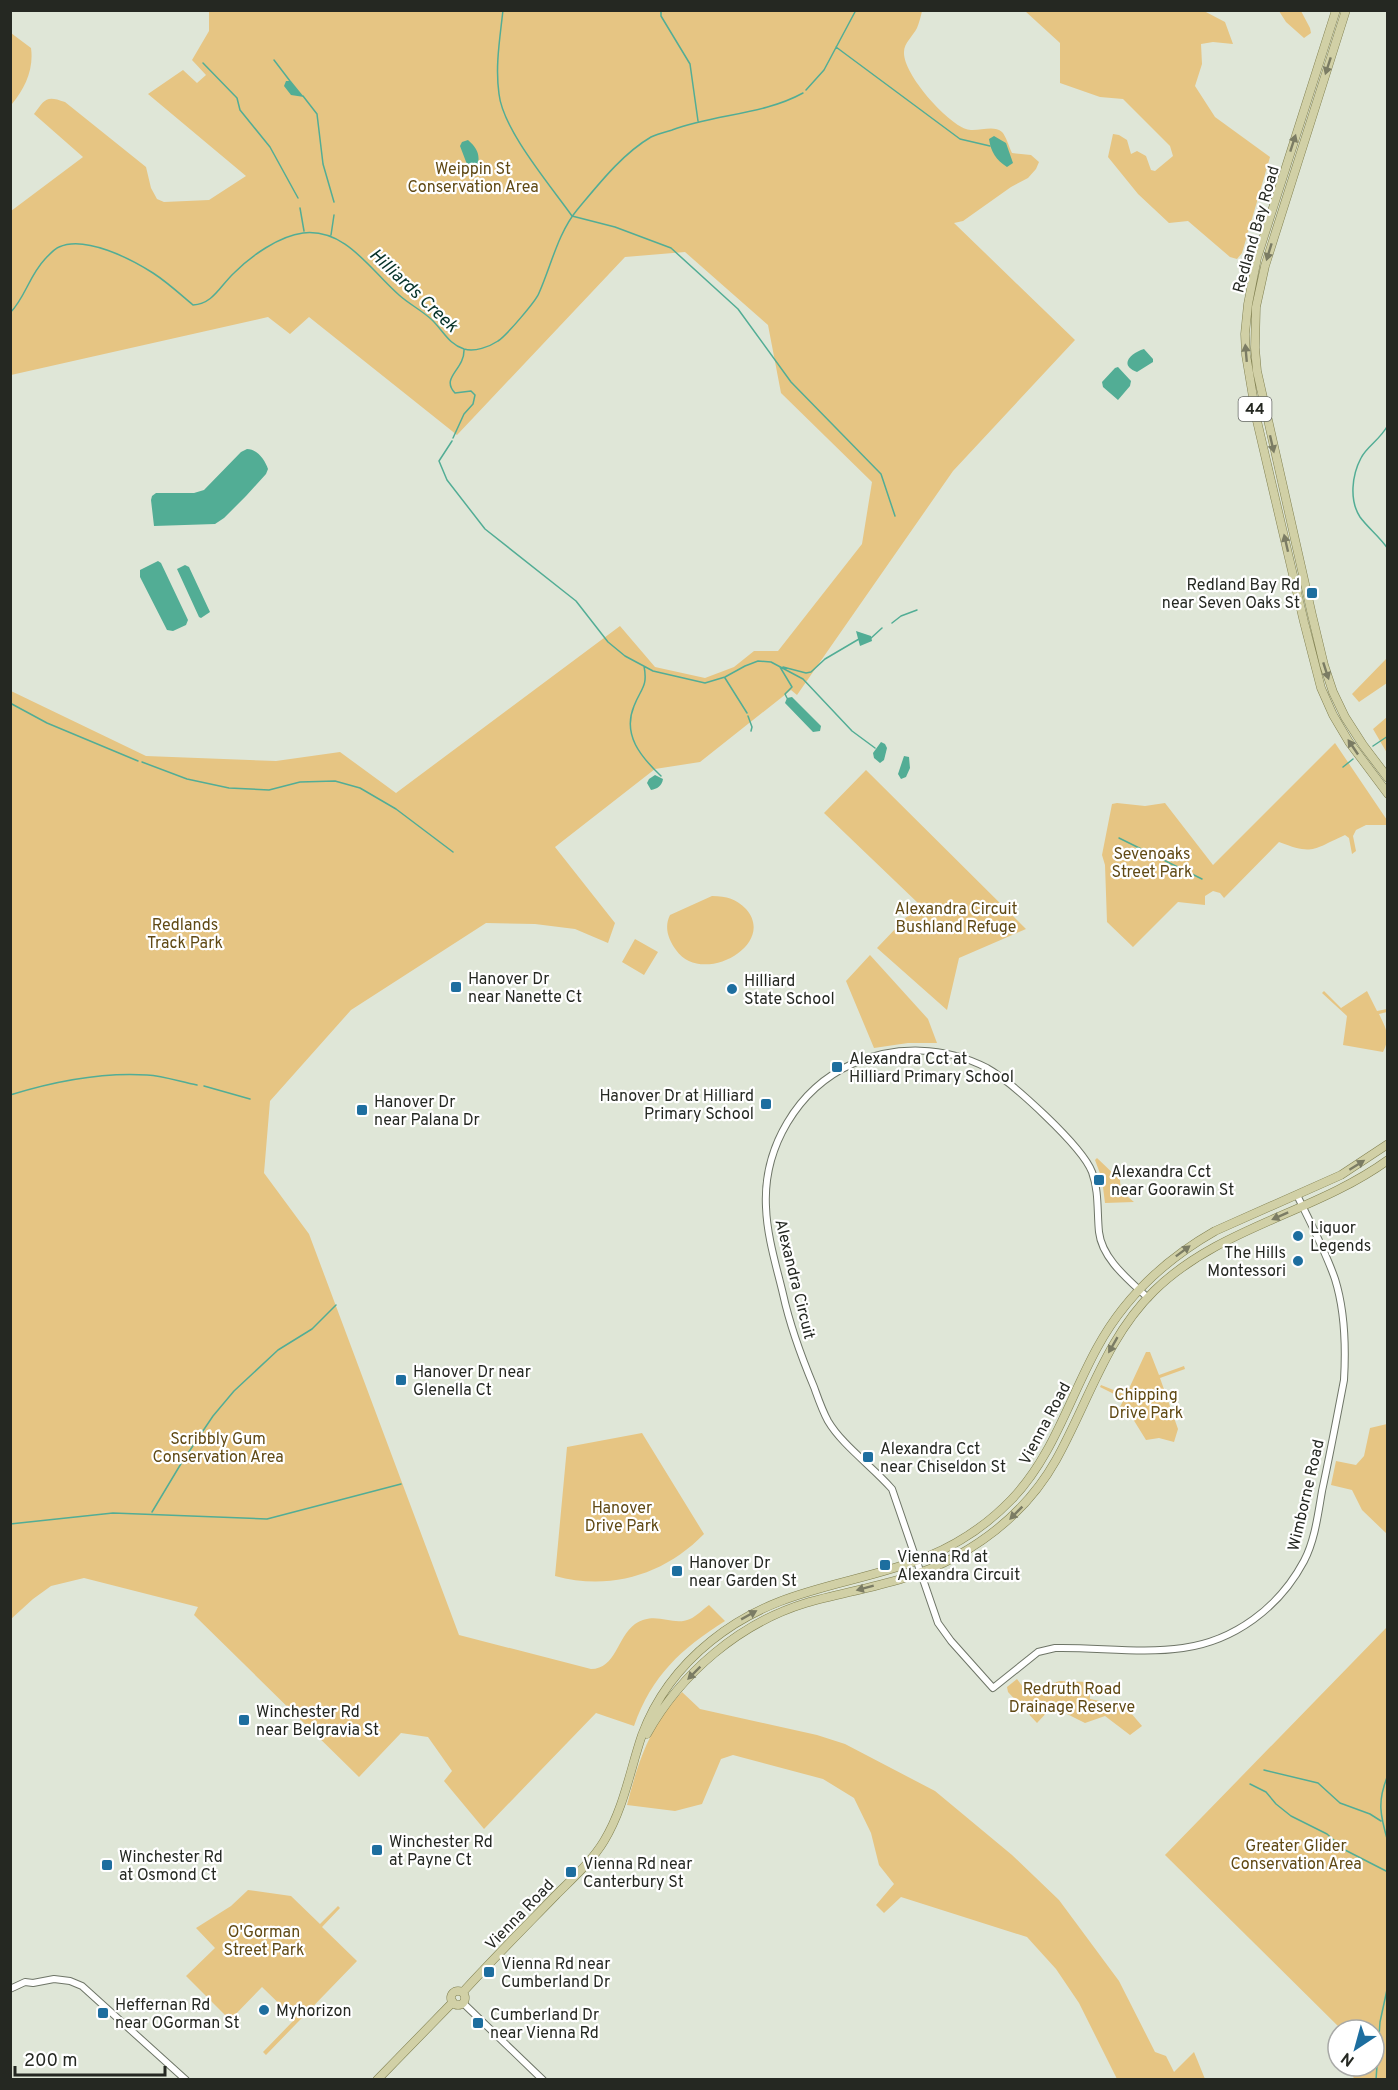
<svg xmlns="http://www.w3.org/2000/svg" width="1398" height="2090" font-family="Overpass,sans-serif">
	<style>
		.green { fill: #e6c583 }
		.water { fill: #52ad95 }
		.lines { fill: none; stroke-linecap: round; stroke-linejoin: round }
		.stream { stroke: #52ad95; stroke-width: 1.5 }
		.minor-casing { stroke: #6e7567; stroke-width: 8 }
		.major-casing { stroke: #818051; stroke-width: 9 }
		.minor { stroke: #fff; stroke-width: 6 }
		.major { stroke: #d1d0a6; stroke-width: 8 }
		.oneway { fill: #7b7c64 }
		.poi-dot { fill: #1d6e9f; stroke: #fff; stroke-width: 2 }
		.labels { text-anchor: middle; stroke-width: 4.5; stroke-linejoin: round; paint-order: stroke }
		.shield { fill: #fff; stroke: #666864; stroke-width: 1.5 }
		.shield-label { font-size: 15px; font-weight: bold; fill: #252822 }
		.park-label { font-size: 16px; fill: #604914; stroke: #fff }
		.street-label { font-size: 16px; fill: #252822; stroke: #fff }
		.poi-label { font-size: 16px; fill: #252822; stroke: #fff; text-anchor: start }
		.water-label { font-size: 18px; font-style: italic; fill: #053128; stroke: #fff }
	</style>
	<rect width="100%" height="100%" fill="#dfe6d7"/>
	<path class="green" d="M209,11H922C921,16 919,23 917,28C913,36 904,43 904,52C903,74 946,122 966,129C976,133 993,124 1002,132C1006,136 1009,147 1012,153L1031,155L1039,162L1036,169L1028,178L1011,187L963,221L954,223L1075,340L953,471L797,695L791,690L700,762L655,769L555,847L615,923L608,943L575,929L535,924L486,923L351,1010L270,1101L264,1173L309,1234L459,1635L591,1669C616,1669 617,1637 635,1624C656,1610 672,1627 690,1619C697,1616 703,1609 709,1605L725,1621C681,1649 652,1675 634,1726L596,1713L484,1829L444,1781L452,1771L428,1737L401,1733L359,1777L194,1615L198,1607L84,1578L51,1586L33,1599L11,1619V691L146,756L276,761L340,752L396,793L620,626L655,667L705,678L734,667L754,651H778L862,544L872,482L781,393L768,325L685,252L625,257L457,435L309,317L290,334L268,317L11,375V211L83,157L34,114C45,99 46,95 65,102L146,167L151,188L157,199L164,202L209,200L246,176L148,94L183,70L197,83L206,75L192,60L209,31Z
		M1025,11H1204L1225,22L1233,44L1213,42L1201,44L1202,64L1195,86L1215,117L1270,157L1242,253L1237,259L1230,257L1188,221L1169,223L1138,194L1108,157L1113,134L1119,135L1127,140L1131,154L1137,151L1146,156L1151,170L1155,171L1173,156L1170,146L1123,99L1100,97L1060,83V43Z
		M1279,11H1301L1310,28L1311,33L1304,38L1286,22Z
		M11,33L31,48C34,69 25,88 12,104L10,102Z
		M1387,658V683L1359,702L1352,694Z
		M1387,717V753L1373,729Z
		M1335,743L1387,820V825H1366L1356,830L1353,836L1356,851L1352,854L1349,838L1345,835C1312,850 1313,855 1279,842L1224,898L1220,893L1213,891L1205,896V905L1178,902L1133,947L1107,922L1105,865L1102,855L1112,804L1117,803L1145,806L1165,803L1213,865Z
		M866,770L1026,929L959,958L947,1010L877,948L919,904L824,813Z
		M712,896C727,896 736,899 746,909C778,945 701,987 676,950C668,939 664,927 670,915Z
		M635,939L658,952L644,975L622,962Z
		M870,955L928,1019L937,1043H908L874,1048L846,981Z
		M1324,991L1341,1008L1367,991L1377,1011L1387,1009V1012L1379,1014C1386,1028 1391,1037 1383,1052L1343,1045L1347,1016L1322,993Z
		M1097,1158L1120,1180L1121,1191L1134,1202L1105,1203L1102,1179L1095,1160Z
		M1146,1352H1150L1159,1375L1184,1366L1185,1369L1160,1378L1178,1429L1174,1442L1159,1438L1146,1440L1133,1419L1117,1413L1124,1399L1100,1387L1101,1385L1126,1395Z
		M1387,1424H1388L1387,1534L1362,1510L1352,1490L1331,1485L1336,1461L1356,1465L1364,1456L1370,1428Z
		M642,1433L704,1534C664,1575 610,1591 555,1576L567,1447Z
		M1387,1627V2079H1354L1350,2066H1374V2030H1342L1165,1855Z
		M1017,1679L1026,1691L1060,1681L1089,1682L1090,1699L1125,1706L1142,1726L1130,1735L1105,1716L1085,1723L1055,1708L1050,1709L1037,1723L1008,1692L1007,1687Z
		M682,1692L700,1709L817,1735L845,1744L935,1791L1012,1855L1059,1900L1119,1981L1155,2052L1166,2056L1174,2072L1194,2052L1205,2079H1117L1079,2003L1056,1969L1027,1937L901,1897L884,1913L876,1905L894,1884L879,1865L871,1833L854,1798L823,1779L733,1755L721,1759L702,1804L675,1811L627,1805C638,1762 650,1725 682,1692Z
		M248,1890L291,1896L320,1924L338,1906L340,1908L322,1927L357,1961L266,2055L263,2052L295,2019L262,1987L230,2020L186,1976L215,1948L196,1928L231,1906Z"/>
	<path class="water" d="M286,81H291L304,97L291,95L284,86Z
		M994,136L1006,143L1013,163L1007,167C996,160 991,152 989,139Z
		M468,140C477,148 481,155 477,167L474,170L468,167L460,146L462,142Z
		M1144,349L1153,359V362L1137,372C1118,365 1131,353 1144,349Z
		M1118,367L1131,381L1130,386L1118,400L1103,387L1102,382L1115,368Z
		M247,449C257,449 265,460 268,469L266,474L246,496L224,518L215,524L154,526L151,500L152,496L156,493H194L204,490L241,452Z
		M158,561L161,563L188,620L186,625L173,631L167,630L140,577V570Z
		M185,565L189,567L210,612L201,618L199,617L177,569Z
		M856,631L871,636L872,641L860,646Z
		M792,697L821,726L820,731L813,732L785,703L787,698Z
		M881,742L885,744L887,748L884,760L880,763L874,758L873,753Z
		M904,756L909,757L910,768L906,777L901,779L898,774Z
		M655,775L663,779C662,786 657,789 651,790L647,783L649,779Z"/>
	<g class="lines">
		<path class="stream" d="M503,10C500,38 495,66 499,94C503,130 550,185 572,216L615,227L671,248L738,309L791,382L881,474L895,516
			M661,10V16L690,64L698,121
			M836,47L960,139L990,146
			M274,60L290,81
			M203,63L237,98L240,110L270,147L298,198
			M806,90L824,70L856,10
			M303,96L317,114L323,164L334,202
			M300,208L304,231
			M331,235L334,215
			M10,313C25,298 29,276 45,259C48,256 54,249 59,247C85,235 131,259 153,273C167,282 180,294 193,305C213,304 220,286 234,273C251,256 279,236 303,233C346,228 371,271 399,295C409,304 421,310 431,319C443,330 448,344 464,349C475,352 489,347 498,341C506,336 536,301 539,293C551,266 558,233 577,210C598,185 622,154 651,137C657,134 665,132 672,130C715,114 763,115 803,93
			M1388,425C1380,440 1367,446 1361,458C1352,475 1349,500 1360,517C1368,528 1380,537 1388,549
			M453,438L464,414L473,404L475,395L471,391L455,393C440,377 465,370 464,349
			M452,441L439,461L447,480L485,529L576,601L608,642L625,656L653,671L705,683L725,677L745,666L758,661L771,662L803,679L852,731L875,748
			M892,623L901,616L917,610
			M870,639L882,628
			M644,666C648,687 641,688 634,706C622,735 641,757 661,776
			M780,667L792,687L785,694L787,698
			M783,667L806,673L811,672L825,659L859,639
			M725,678L747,713
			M10,703L47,723L138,761
			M748,716L752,727L751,731
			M1373,746L1388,736
			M142,762L187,779L229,788L269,790L300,782L335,781L360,788L396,809L453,852
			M1343,767L1353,759
			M1119,838L1202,879
			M204,1086L250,1099
			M10,1095C55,1081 100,1072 147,1075C164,1076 181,1082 197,1085
			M152,1512L182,1462L213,1416L234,1391L278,1350L312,1329L336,1305
			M10,1524L113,1513L267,1519L401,1484
			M1264,1770L1318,1783L1340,1803L1370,1814L1381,1821
			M1388,1775C1377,1801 1380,1815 1388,1842
			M1250,1784L1266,1792L1276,1804L1291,1816L1327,1834L1345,1850L1388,1872
			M1376,2080L1380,2022L1388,1985"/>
		<defs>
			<path id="minor" d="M1148,1298C1129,1280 1102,1259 1099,1232C1097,1212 1099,1191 1092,1172C1082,1146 1012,1082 987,1068C945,1046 895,1045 852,1064C797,1089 763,1148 766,1207C767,1236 776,1265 783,1294C790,1326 801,1356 814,1387C818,1398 822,1410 828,1421C842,1445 873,1467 892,1489L938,1623L951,1641L993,1688L1038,1652L1055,1648C1096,1647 1143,1654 1183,1648C1234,1641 1279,1608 1304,1561C1315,1540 1318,1514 1322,1491C1330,1454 1337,1417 1344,1380C1346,1346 1345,1311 1335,1279C1325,1250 1310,1222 1297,1195
				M10,1989L25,1982L33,1983L54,1979L70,1981L82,1986L186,2080
				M463,2003L543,2080"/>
			<path id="major" d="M1336,10L1257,258L1248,304L1245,334L1246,355L1257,421L1304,622L1321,688L1333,715L1349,742L1388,794
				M1346,10L1265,266L1256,307L1255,348L1257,371L1312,615L1324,665L1333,692L1345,717L1363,745L1388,778
				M647,1734C681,1673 740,1623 806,1603C856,1589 910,1582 955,1557C997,1534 1033,1501 1056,1460C1088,1403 1106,1338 1154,1291C1219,1227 1315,1213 1388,1160
				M451 1998a7 7 0 1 1 14 0a7 7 0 1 1-14 0Z
				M463,1992C493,1959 525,1927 556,1895C573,1878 592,1861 604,1841C624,1808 630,1770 642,1735C656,1697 680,1666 711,1641C780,1585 852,1587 929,1556C960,1543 989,1523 1012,1499C1053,1456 1069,1399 1097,1348C1124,1298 1166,1259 1215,1231L1341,1175L1388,1144
				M377,2080L453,2002"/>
		</defs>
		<use href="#minor" class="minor-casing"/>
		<use href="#major" class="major-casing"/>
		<use href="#minor" class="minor"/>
		<use href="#major" class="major"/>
	</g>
	<defs><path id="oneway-solid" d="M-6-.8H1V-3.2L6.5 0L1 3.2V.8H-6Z" transform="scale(1.5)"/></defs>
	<g class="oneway">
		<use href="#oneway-solid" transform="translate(1328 66) rotate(108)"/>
		<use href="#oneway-solid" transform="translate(1293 143) rotate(-72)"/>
		<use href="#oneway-solid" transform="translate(1269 252) rotate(107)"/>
		<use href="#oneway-solid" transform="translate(1246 353) rotate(-95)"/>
		<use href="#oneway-solid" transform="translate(1272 444) rotate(77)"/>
		<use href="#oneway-solid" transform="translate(1286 543) rotate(-103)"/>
		<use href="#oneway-solid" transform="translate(1326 671) rotate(72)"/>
		<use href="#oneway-solid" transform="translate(1353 747) rotate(-124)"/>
		<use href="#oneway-solid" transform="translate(1357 1165) rotate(-32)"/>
		<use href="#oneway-solid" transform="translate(1280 1216) rotate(156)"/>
		<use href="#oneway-solid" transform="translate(1183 1251) rotate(-37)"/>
		<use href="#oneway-solid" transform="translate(1113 1345) rotate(120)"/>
		<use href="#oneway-solid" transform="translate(1016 1513) rotate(135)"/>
		<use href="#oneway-solid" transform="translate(865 1588) rotate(165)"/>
		<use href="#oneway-solid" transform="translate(749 1615) rotate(-29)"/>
		<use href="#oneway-solid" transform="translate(694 1673) rotate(135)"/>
	</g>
	<g class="poi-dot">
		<rect x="1306" y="587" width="12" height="12" rx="3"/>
		<rect x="450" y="981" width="12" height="12" rx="3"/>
		<circle cx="732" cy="989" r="6"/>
		<rect x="831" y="1061" width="12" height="12" rx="3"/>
		<rect x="760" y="1098" width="12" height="12" rx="3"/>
		<rect x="356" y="1104" width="12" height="12" rx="3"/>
		<rect x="1093" y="1174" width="12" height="12" rx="3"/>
		<circle cx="1298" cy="1236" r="6"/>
		<circle cx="1298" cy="1261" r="6"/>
		<rect x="395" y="1374" width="12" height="12" rx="3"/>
		<rect x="862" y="1451" width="12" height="12" rx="3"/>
		<rect x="879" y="1559" width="12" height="12" rx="3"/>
		<rect x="671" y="1565" width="12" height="12" rx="3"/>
		<rect x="238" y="1714" width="12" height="12" rx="3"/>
		<rect x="371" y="1844" width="12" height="12" rx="3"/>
		<rect x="101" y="1859" width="12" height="12" rx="3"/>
		<rect x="565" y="1866" width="12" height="12" rx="3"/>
		<rect x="483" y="1966" width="12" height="12" rx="3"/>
		<circle cx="264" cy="2010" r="6"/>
		<rect x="97" y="2007" width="12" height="12" rx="3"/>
		<rect x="472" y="2017" width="12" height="12" rx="3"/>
	</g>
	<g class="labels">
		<rect class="shield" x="1238.5" y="397" width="33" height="24" rx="4.5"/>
		<g class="shield-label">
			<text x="1255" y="414">44</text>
		</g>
		<g class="park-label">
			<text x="473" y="174">Weippin St<tspan x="473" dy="18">Conservation Area</tspan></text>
			<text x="1152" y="859">Sevenoaks<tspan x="1152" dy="18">Street Park</tspan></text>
			<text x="956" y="914">Alexandra Circuit<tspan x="956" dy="18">Bushland Refuge</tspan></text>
			<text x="185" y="930">Redlands<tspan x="185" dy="18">Track Park</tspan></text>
			<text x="1146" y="1400">Chipping<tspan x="1146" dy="18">Drive Park</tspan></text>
			<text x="218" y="1444">Scribbly Gum<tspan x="218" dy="18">Conservation Area</tspan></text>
			<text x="622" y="1513">Hanover<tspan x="622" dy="18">Drive Park</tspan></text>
			<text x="1072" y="1694">Redruth Road<tspan x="1072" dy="18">Drainage Reserve</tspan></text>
			<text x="1296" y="1851">Greater Glider<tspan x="1296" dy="18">Conservation Area</tspan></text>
			<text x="264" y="1937">O'Gorman<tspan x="264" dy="18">Street Park</tspan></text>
		</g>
		<g class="street-label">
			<text transform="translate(1255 229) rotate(-74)" y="6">Redland Bay Road</text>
			<text transform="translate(796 1279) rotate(76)" y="6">Alexandra Circuit</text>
			<text transform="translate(1044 1423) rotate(-62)" y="6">Vienna Road</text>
			<text transform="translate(1305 1495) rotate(-77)" y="6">Wimborne Road</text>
			<text transform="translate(519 1914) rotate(-46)" y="6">Vienna Road</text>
		</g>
		<g class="poi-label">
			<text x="1300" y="590" text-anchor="end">Redland Bay Rd<tspan x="1300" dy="18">near Seven Oaks St</tspan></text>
			<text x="468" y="984">Hanover Dr<tspan x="468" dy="18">near Nanette Ct</tspan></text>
			<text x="744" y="986">Hilliard<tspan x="744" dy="18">State School</tspan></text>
			<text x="849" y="1064">Alexandra Cct at<tspan x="849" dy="18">Hilliard Primary School</tspan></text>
			<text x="754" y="1101" text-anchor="end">Hanover Dr at Hilliard<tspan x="754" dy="18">Primary School</tspan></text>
			<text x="374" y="1107">Hanover Dr<tspan x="374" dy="18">near Palana Dr</tspan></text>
			<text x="1111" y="1177">Alexandra Cct<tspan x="1111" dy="18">near Goorawin St</tspan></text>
			<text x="1310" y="1233">Liquor<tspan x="1310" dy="18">Legends</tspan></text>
			<text x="1286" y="1258" text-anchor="end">The Hills<tspan x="1286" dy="18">Montessori</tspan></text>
			<text x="413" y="1377">Hanover Dr near<tspan x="413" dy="18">Glenella Ct</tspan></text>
			<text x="880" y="1454">Alexandra Cct<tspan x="880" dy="18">near Chiseldon St</tspan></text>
			<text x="897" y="1562">Vienna Rd at<tspan x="897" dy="18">Alexandra Circuit</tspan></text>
			<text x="689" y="1568">Hanover Dr<tspan x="689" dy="18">near Garden St</tspan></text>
			<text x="256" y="1717">Winchester Rd<tspan x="256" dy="18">near Belgravia St</tspan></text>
			<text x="389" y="1847">Winchester Rd<tspan x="389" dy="18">at Payne Ct</tspan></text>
			<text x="119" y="1862">Winchester Rd<tspan x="119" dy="18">at Osmond Ct</tspan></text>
			<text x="583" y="1869">Vienna Rd near<tspan x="583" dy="18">Canterbury St</tspan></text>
			<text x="501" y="1969">Vienna Rd near<tspan x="501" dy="18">Cumberland Dr</tspan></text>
			<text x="115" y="2010">Heffernan Rd<tspan x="115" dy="18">near OGorman St</tspan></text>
			<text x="276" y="2016">Myhorizon</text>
			<text x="490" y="2020">Cumberland Dr<tspan x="490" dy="18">near Vienna Rd</tspan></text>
		</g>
		<g class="water-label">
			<text transform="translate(414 290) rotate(43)" y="6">Hilliards Creek</text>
		</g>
	</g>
	<rect width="1398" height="2090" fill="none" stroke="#252822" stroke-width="24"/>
	<g transform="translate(1356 2048) rotate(216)"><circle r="28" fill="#ffffff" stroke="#a8a9a7" stroke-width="1.5"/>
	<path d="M0-4.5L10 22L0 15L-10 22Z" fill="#1d6e9f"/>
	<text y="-9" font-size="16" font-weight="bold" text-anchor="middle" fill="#252822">N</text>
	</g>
	<path d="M15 2066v9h150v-9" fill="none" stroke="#252822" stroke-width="3"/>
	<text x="24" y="2066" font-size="18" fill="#252822" stroke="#ffffff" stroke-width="4.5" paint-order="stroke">200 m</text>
</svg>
